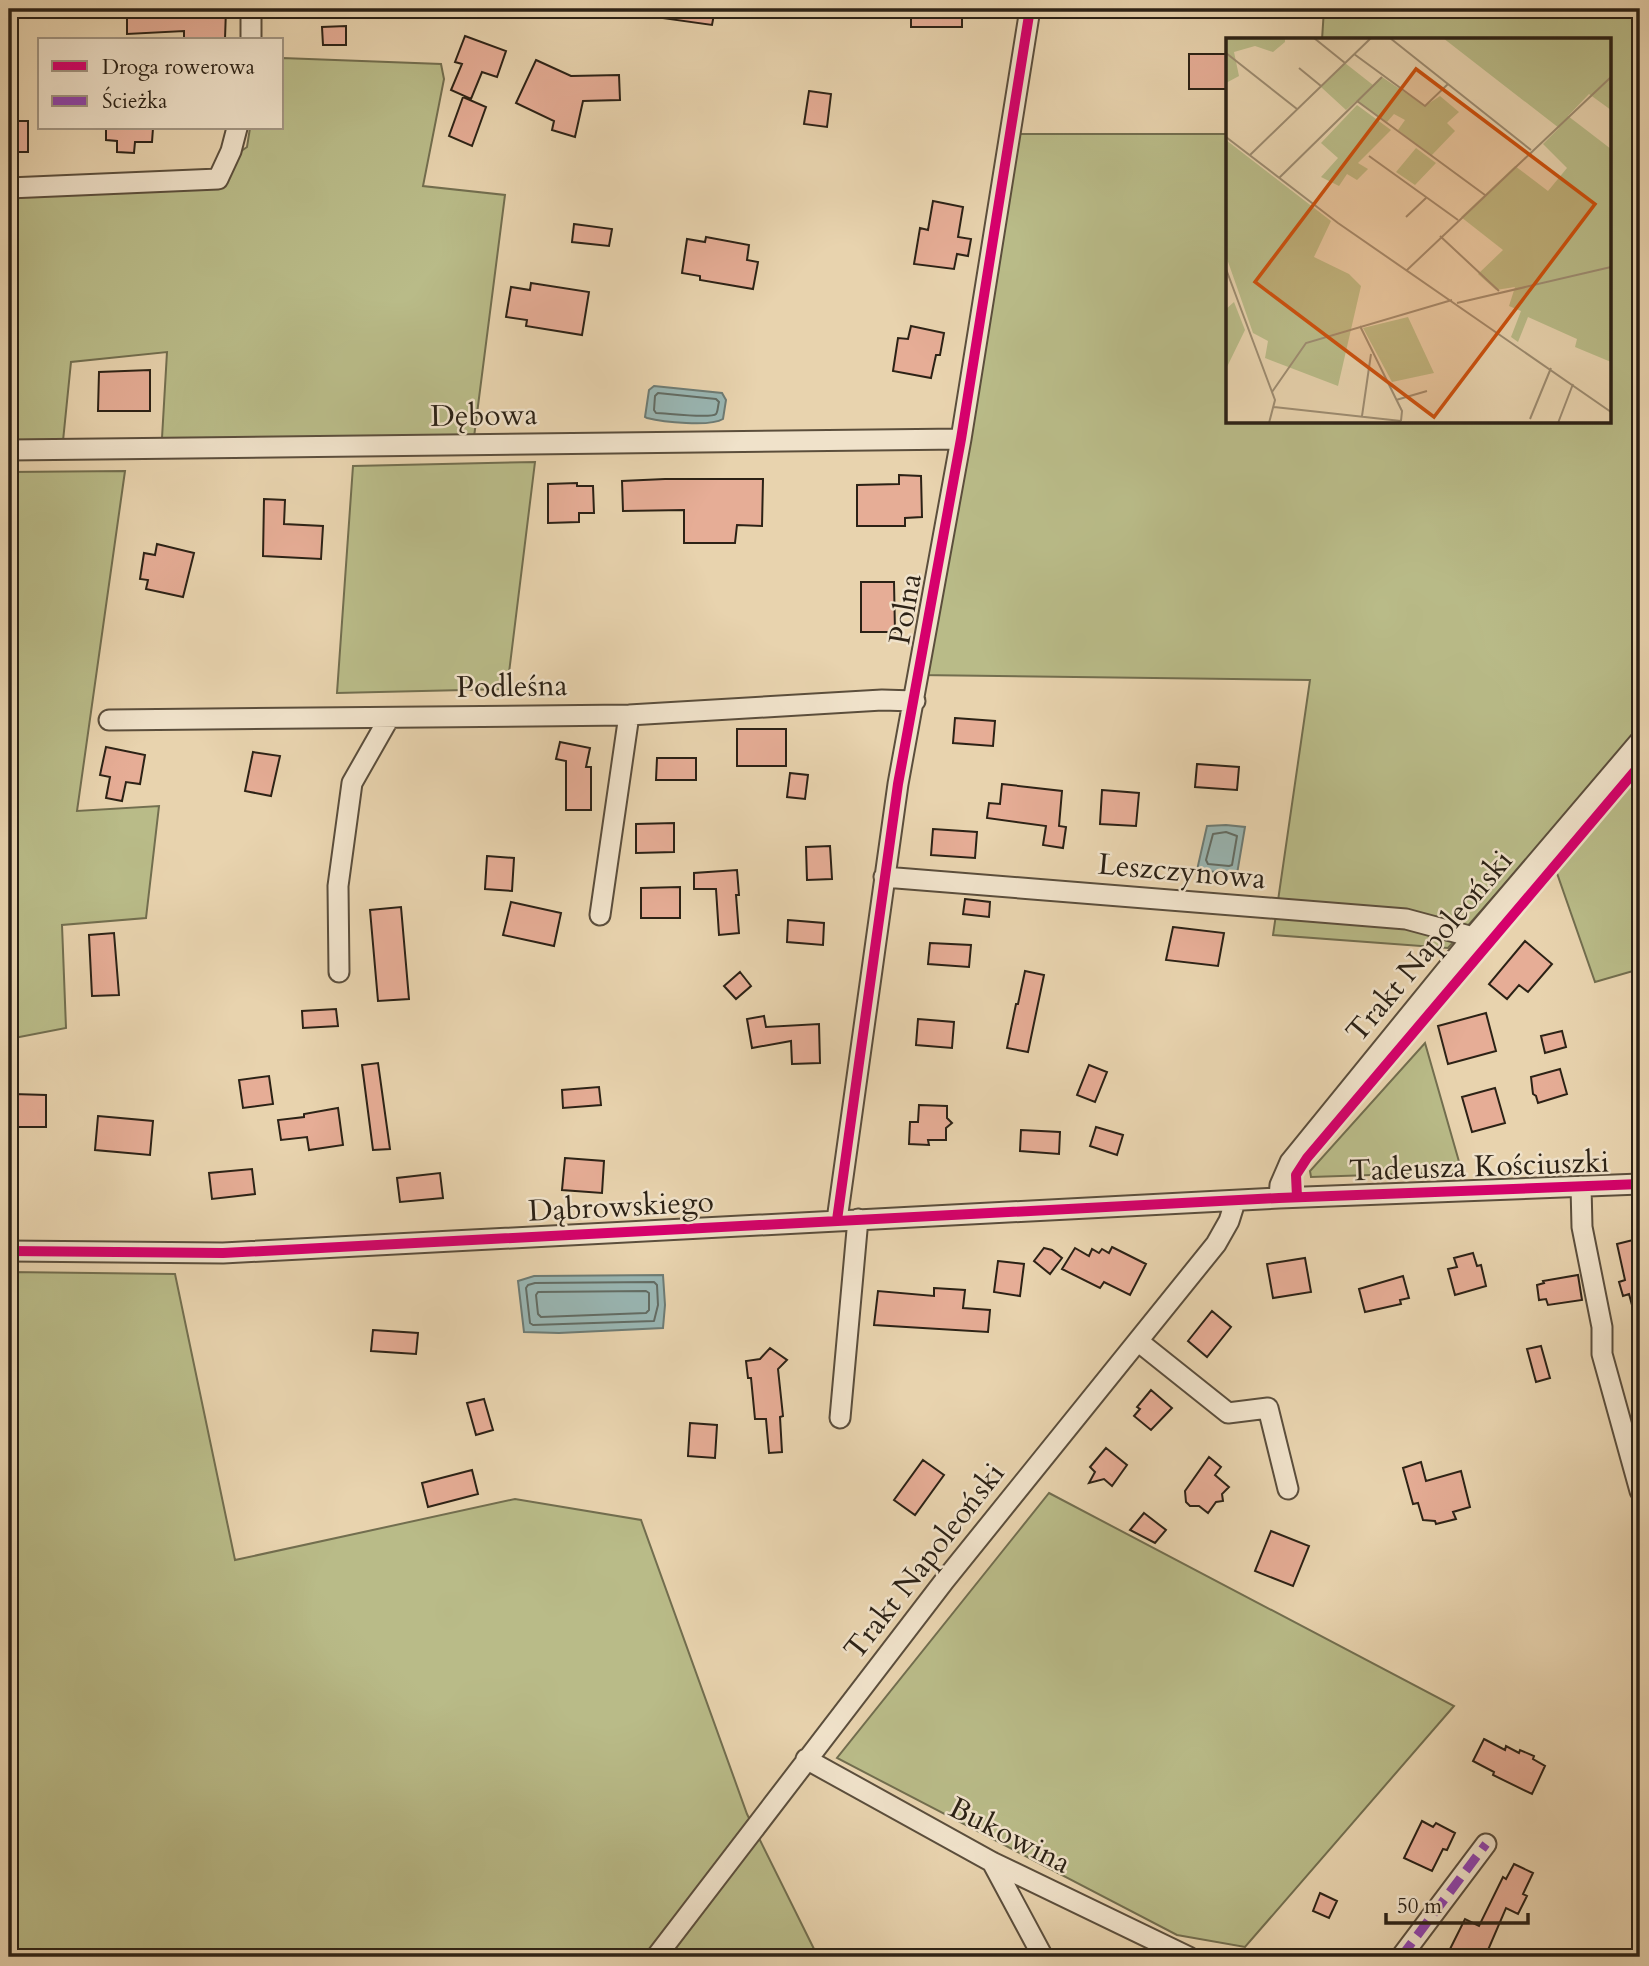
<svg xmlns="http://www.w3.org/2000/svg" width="1649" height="1966" font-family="Cardo,serif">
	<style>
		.green { fill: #b9bb88; stroke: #726e4f; stroke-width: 2 }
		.water { fill: #99b6b3; stroke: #6d7b74; stroke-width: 2 }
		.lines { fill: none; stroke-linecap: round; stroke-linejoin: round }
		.shore { stroke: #626c64; stroke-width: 2 }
		.building { fill: #e6ad96; stroke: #2c2216; stroke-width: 2 }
		.minor-casing { stroke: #5b4e3c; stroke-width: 23 }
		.minor { stroke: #f0e2ca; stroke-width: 19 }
		.quiet { stroke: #8e44ad; stroke-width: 9; stroke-dasharray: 18 9; stroke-linecap: butt }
		.cycleway-casing { stroke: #f0e2ca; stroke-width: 15 }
		.cycleway { stroke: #d6006c; stroke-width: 10 }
		.labels { text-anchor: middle; stroke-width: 5; stroke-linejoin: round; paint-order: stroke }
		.street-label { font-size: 30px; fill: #2c2216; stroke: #f0e2ca }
		.inset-road { fill: none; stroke: #9d8c71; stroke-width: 2 }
		.view { fill: #cc510e; fill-opacity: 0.15; stroke: #cc510e; stroke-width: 3.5 }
		.inset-edge { fill: none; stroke: #2c2216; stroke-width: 3.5 }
	</style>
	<rect width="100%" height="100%" fill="#e8d3ae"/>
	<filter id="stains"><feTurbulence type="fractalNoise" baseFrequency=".00286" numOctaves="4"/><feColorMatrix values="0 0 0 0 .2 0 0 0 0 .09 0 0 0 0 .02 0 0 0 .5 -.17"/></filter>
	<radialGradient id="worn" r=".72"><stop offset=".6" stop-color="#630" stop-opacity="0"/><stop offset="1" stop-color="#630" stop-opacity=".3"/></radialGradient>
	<path class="green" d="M1324,9H1640V969L1595,982L1545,839L1448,948L1273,935L1310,680L918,675L1010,134H1227V422H1609V40H1322Z
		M282,58L441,64L444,79L423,186L505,195L473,445L162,438L167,352L71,362L63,441L9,443V190L197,182L247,147L250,128H282Z
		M535,462L507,689L337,693L353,466Z
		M125,471L77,811L159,806L146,918L62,925L66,1028L9,1039V472Z
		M1425,1043L1462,1172L1311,1177L1310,1171Z
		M9,1272L175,1274L235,1560L515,1499L641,1520L747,1814L818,1957H9Z
		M1049,1493L1454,1706L1245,1947L1177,1935L837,1758Z"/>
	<path class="water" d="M654,386L722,393L726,400L723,419C710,427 663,422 647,418L645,417L649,390Z
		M1226,825L1245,827L1237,874L1197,870L1207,826Z
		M663,1275L665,1305L663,1328L559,1333L524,1332L518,1281L534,1276Z"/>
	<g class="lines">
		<path class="shore" d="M658,393L716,399L719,402C718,404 718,412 716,414C711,419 665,413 656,413L654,410L655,396Z
			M1226,832L1237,836L1232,865L1229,866L1208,864L1206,860L1213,834Z
			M654,1282L657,1285L658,1305L654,1321L533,1325L530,1323L526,1288L528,1285L535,1283Z
			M646,1291L649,1293V1310L646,1313L541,1317L538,1314L536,1295L538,1292Z"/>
	</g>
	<path class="building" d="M127,9H226L225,39L184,38V31L127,34Z
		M662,9H715L712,25L662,18Z
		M911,9H962V27H911Z
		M346,26V45H323L322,27Z
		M465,36L506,51L497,77L482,72L471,99L451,90L462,64L455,62Z
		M1189,54H1227V89H1189Z
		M536,60L571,76L619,75L620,100L583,101L575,137L552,130L554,121L516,103Z
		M809,91L831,94L827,127L804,124Z
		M463,97L486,107L472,146L449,136Z
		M9,121H28V152H9Z
		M106,128H153L152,142H135L134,153L117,152V141L106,140Z
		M933,201L963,207L958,237L971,239L968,256L957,254L954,269L914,264L920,228L928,230Z
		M574,224L612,229L609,246L572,242Z
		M706,237L749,245L747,260L758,262L753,289L700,280V276L682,273L687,239L705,242Z
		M531,283L589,292L582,335L526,326L527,320L506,317L511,287L530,290Z
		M911,326L944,333L940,355H936L931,378L893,371L898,338L908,339Z
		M150,370V411H98L99,372Z
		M899,475L921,476L922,517L905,518V526H857V485L899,484Z
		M665,479H763L762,526L737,525L735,543H684V510L623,511L622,481Z
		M577,483V486H593L594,513H579V522L548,523V484Z
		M264,499L285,500L284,524L323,526L321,559L263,556Z
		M157,544L194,553L183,597L146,589L148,580L140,579L144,553L155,555Z
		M861,582H894L895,632H861Z
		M955,718L995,721L993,746L953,743Z
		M737,729H786V766H737Z
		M560,742L590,748L586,767H591V810H566V761L556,759Z
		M106,747L145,755L140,784L126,782L122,801L106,798L110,777L100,775Z
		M253,752L280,756L271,796L245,791Z
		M657,758H696V780H656Z
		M1197,764L1239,767L1237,790L1195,787Z
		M790,773L808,775L805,799L787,797Z
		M1002,784L1062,791L1059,826L1066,827L1063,848L1043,845L1046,826L987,818L989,803L1000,804Z
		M1102,790L1139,793L1136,826L1100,824Z
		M674,823V852L636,853V824Z
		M933,829L977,832L975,858L931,855Z
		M830,846L832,879L807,880L806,847Z
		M487,856L514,858L512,891L485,889Z
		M737,870L739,895H736L739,933L719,935L716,889H694V873Z
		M680,887V918H641V888Z
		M965,899L990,902L989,917L963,914Z
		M511,902L561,913L554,946L503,935Z
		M401,907L409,999L378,1001L370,910Z
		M788,920L824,923L823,945L787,942Z
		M1173,927L1224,933L1218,966L1166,960Z
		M114,933L119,995L92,996L89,935Z
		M1525,941L1552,964L1528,992L1519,985L1507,999L1489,984Z
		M930,943L971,945L969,967L928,964Z
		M1025,971L1044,975L1028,1052L1007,1048L1016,1004H1018Z
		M740,972L751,986L736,999L724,986Z
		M336,1009L338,1026L303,1028L302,1011Z
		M1486,1013L1496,1051L1448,1064L1438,1026Z
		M764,1016L766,1027L819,1024L820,1063L792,1064L791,1041L752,1048L747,1019Z
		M918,1019L954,1022L952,1048L916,1045Z
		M1562,1031L1566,1047L1545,1053L1541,1036Z
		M378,1063L390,1149L373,1150L362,1065Z
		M1089,1065L1107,1072L1095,1102L1077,1095Z
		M1560,1069L1567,1094L1538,1103L1536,1096L1533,1094L1531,1077Z
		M269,1076L273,1104L243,1108L239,1080Z
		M599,1087L601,1105L563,1108L562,1090Z
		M1495,1088L1505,1123L1472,1132L1462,1097Z
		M13,1094L46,1095V1127H13Z
		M919,1105L947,1106V1118L952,1123L946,1128V1140H928L929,1145L909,1144L910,1122H918Z
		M338,1108L343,1145L309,1150L307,1137L281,1140L278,1120L304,1117V1114Z
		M98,1116L153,1121L150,1155L95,1150Z
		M1096,1127L1123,1135L1117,1155L1090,1146Z
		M1021,1130L1060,1132L1059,1154L1020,1151Z
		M565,1158L604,1161L602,1193L562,1190Z
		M252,1169L255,1194L212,1199L209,1173Z
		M440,1173L443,1198L400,1202L397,1178Z
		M1637,1239L1640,1251V1319L1636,1320L1629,1294L1623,1296L1619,1282L1625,1280L1617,1244Z
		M1112,1247L1146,1264L1130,1295L1104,1282L1100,1288L1062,1269L1075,1248L1089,1256L1092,1249L1099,1253L1102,1249L1109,1253Z
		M1044,1248L1052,1250L1062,1258L1050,1274L1034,1261Z
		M1473,1253L1477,1266L1481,1265L1486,1286L1455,1295L1448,1269L1457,1267L1454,1258Z
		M1305,1258L1311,1292L1273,1298L1267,1264Z
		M998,1261L1024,1264L1020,1296L994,1292Z
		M1578,1275L1582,1300L1548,1305L1546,1299L1539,1300L1537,1285L1544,1283L1543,1281Z
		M1403,1276L1409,1298L1400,1300L1401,1304L1365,1312L1359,1289Z
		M934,1288L965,1290L963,1308L990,1310L988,1332L874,1325L878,1291L934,1296Z
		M1212,1311L1231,1327L1207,1357L1188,1341Z
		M373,1330L418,1333L416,1354L371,1351Z
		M1541,1346L1550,1378L1536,1382L1527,1349Z
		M770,1348L787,1360L778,1369L783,1416L780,1417L782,1452L769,1453L766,1419H755L751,1378H748L746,1361L760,1359Z
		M1151,1390L1172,1408L1151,1430L1134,1416L1140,1409L1137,1407Z
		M484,1399L493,1430L476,1435L467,1403Z
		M690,1423L717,1425L715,1458L688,1456Z
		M1106,1448L1127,1465L1112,1486L1104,1479L1089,1483L1095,1472L1090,1467Z
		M1209,1457L1221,1467L1215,1475L1229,1487L1222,1494L1223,1501L1216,1502L1208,1513L1199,1506H1190L1186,1502L1185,1491Z
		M923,1460L944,1475L915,1515L894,1500Z
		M1421,1462L1426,1481L1461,1471L1470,1507L1453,1512L1456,1519L1436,1524L1435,1521L1423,1520L1418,1503L1413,1504L1403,1468Z
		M472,1470L478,1494L428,1507L422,1483Z
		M1144,1513L1166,1530L1155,1543L1130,1530Z
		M1271,1531L1309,1546L1293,1586L1255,1571Z
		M1484,1739L1505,1750L1506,1746L1519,1753L1520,1750L1534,1756L1533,1759L1545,1766L1532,1794L1493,1775L1494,1772L1473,1761Z
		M1422,1821L1433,1827L1436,1823L1455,1833L1447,1850L1443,1849L1432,1871L1404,1858Z
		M1514,1864L1533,1873L1523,1894L1527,1896L1518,1914L1506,1908L1485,1957H1446L1465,1919L1479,1926L1503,1877L1506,1879Z
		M1320,1893L1337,1901L1329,1918L1313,1911Z"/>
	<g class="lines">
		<defs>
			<path id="minor" d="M251,40V9
				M9,188L218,179L231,151L237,128
				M9,450L961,439
				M109,720L629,715L882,700L915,701
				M884,877L1406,919L1473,937
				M600,915L629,715
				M339,972L338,886L352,783L389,718
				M1581,1186L1582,1227L1602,1327V1354L1640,1491
				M1279,1198L1280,1185L1290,1162L1473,937L1640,741
				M837,1220L898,784L961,439L1030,9
				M9,1251L223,1253L1279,1198L1640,1184
				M1139,1342L1228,1413L1268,1408L1288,1489
				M840,1418L858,1219
				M806,1759L992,1862L1189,1957
				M992,1862L1043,1957
				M656,1957L945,1580L1216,1244L1229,1221L1235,1202
				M1401,1957L1486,1844"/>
		</defs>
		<use href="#minor" class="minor-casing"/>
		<use href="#minor" class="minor"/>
		<path class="quiet" d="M1401,1957L1486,1844"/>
		<defs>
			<path id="cycleway" d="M1297,1197L1296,1175L1307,1158L1640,765
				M837,1220L898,784L961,439L1030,9
				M9,1251L223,1253L1279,1198L1640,1184"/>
		</defs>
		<use href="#cycleway" class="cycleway-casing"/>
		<use href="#cycleway" class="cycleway"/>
	</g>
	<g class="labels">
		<g class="street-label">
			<text transform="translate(484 415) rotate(-1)" y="10">Dębowa</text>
			<text transform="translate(905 609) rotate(-80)" y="10">Polna</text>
			<text transform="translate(512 686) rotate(-1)" y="10">Podleśna</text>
			<text transform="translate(1182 871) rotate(5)" y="10">Leszczynowa</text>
			<text transform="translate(1429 946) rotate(-50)" y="10">Trakt Napoleoński</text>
			<text transform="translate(1479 1166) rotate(-2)" y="10">Tadeusza Kościuszki</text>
			<text transform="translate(621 1206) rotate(-3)" y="10">Dąbrowskiego</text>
			<text transform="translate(924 1561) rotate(-52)" y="10">Trakt Napoleoński</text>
			<text transform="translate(1010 1835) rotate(27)" y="10">Bukowina</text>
		</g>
	</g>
	<g transform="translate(1226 38)">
		<rect width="385" height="385" fill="#e8d3ae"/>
		<path d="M0,0H59V4L47,14L29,8L8,14L13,38L0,45ZM217,0H385V72L363,56L342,78L385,111V324L349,309L351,301L302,279L292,304L285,299L295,273L283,268L289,249L270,252L252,236L277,212L235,179L289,128L322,153L341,130L317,106L333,90ZM119,25L147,47L156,39L199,68L214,58L233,74L221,85L229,93L205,118L172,92L179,82L168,76L161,84L130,63L120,72L95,49ZM131,67L165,92L132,125L142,131L131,142L121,136L113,148L95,139L112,120L95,105ZM0,102L105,183L88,219L123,236L135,248L112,348L39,320L42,303L27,295L0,218ZM190,110L210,125L189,147L170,134ZM8,264L19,292L0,331V271ZM182,279L208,335L166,344L137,290Z" fill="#b9bb88"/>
		<path class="inset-road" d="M88,0L119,25M164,0L305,112M0,15L71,71M128,16L199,68L222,46M73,30L95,48M131,63L259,157M0,99L112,185L385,374M24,117L145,0M143,118L232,182M53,140L156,39M180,179L200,160M214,198L273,253M0,231L49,362L43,385M181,232L385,39M231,265L385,229M134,288L176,373L175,383M46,354L80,305L226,262M170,362L201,353M48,369L175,383M136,378L145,316M304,381L325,330M332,385L347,346"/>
		<path class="view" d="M190,31L369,166L208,379L29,244Z"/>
		<rect width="385" height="385" class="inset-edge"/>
	</g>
	<rect width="1649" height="1966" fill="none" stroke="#e8d3ae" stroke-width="35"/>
	<rect x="10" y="10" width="1628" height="1945" fill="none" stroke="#2c2216" stroke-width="3.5"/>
	<rect x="18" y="18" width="1614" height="1931" fill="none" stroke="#2c2216" stroke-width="2"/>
	<rect x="38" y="38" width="245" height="91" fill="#f0e2ca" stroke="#a29582" stroke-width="2"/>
	<rect x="52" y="61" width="35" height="10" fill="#d6006c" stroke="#a29582" stroke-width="2"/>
	<text x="102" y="74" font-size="21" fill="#2c2216">Droga rowerowa</text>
	<rect x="52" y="96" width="35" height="10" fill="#8e44ad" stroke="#a29582" stroke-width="2"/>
	<text x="102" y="108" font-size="21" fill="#2c2216">Ścieżka</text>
	<path d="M1386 1913v10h142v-10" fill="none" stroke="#2c2216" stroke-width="3.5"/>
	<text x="1397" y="1913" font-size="21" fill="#2c2216" stroke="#f0e2ca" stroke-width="5" paint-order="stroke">50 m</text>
	<rect width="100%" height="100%" filter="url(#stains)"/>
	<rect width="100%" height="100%" fill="url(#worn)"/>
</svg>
